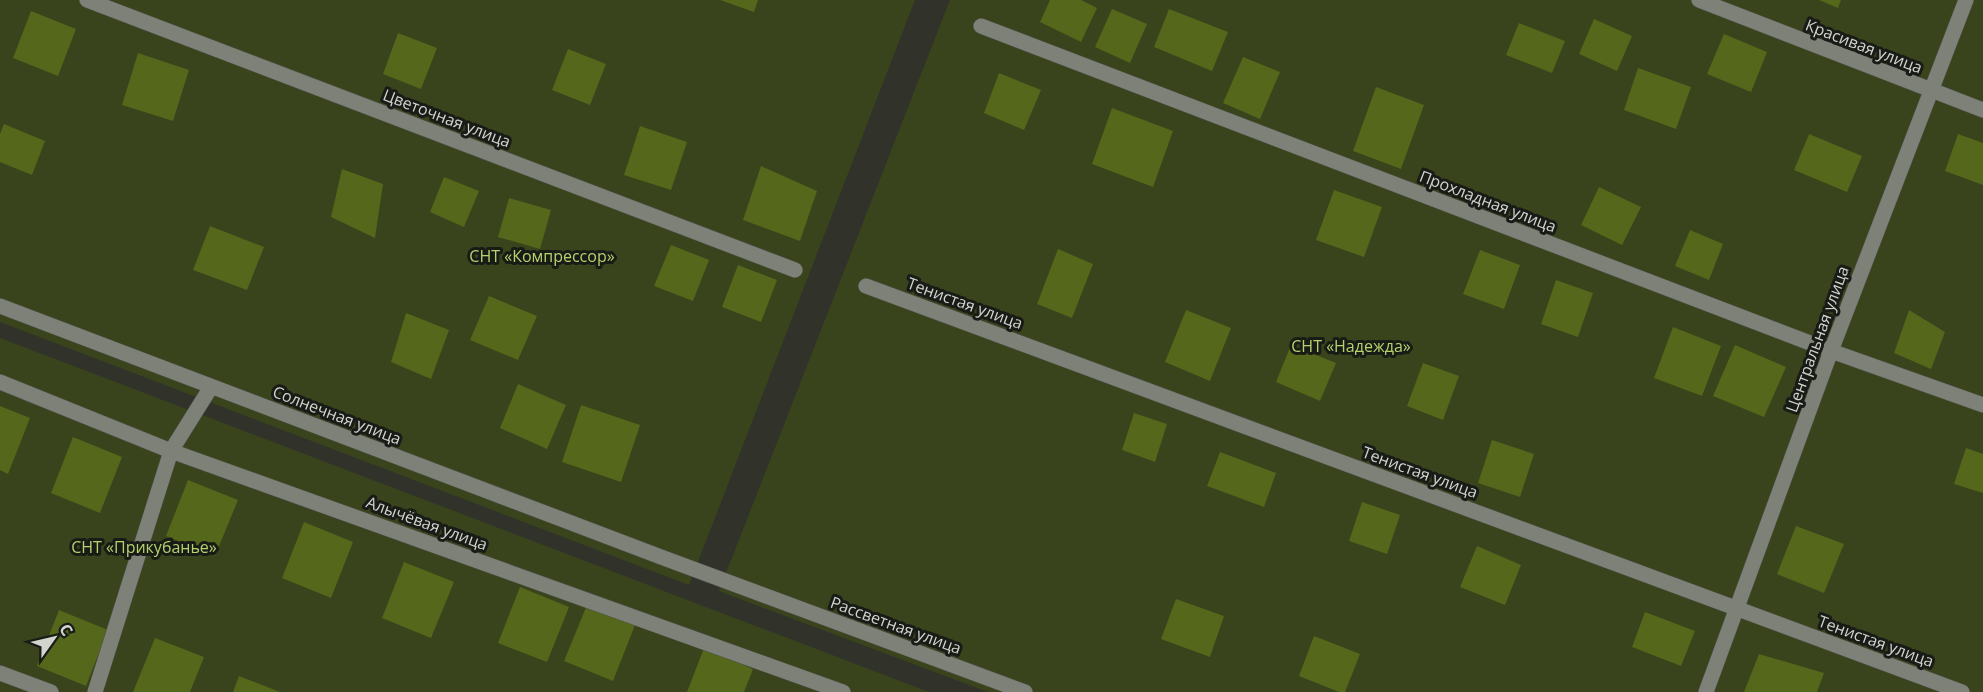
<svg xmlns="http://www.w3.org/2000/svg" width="1983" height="692" font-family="'Open Sans',sans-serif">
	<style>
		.green { fill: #39441c }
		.building { fill: #54671a }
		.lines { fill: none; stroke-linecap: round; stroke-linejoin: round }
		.street-casing { stroke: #4d4f48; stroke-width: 16 }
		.secondary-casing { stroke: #4d4f48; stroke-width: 16 }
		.street { stroke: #7e8177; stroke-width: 15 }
		.secondary { stroke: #7e8177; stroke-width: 15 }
		.labels { text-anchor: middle; stroke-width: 6; stroke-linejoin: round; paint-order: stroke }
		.street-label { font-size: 16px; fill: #d2d4ce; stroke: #191b17 }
		.park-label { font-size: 16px; fill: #b5d26c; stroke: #191b17 }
	</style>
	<rect width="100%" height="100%" fill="#31332b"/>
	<path class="green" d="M0,0H915L689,585L0,322Z
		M950,0H1983V692H988L719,591Z
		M0,338L929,692H0Z"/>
	<path class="building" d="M720,0H758L754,12Z
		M1050,0H1081L1097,8L1081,42L1040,22Z
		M1819,0H1841L1838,8Z
		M1112,9L1147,24L1130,63L1095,47Z
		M1169,9L1228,32L1212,71L1154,47Z
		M31,11L76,29L58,76L13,58Z
		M1594,19L1632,36L1617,71L1579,54Z
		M1519,23L1565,41L1552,73L1506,55Z
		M398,33L437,48L421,89L383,74Z
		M1724,34L1767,52L1751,92L1707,74Z
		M568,49L606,64L590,105L552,90Z
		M138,53L189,70L173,121L122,105Z
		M1243,57L1280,72L1260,119L1223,103Z
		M1638,68L1691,87L1676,129L1624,110Z
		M999,73L1041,90L1024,130L984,113Z
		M1376,87L1424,105L1401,169L1353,151Z
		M1112,108L1173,131L1153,187L1092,164Z
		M4,124L45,141L32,175L0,162V134Z
		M640,126L687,142L671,190L624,175Z
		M1809,134L1862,156L1847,192L1794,170Z
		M1958,134L1983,143V185L1945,171Z
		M761,166L817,191L800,241L743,220Z
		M342,169L383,184L375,238L331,217Z
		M444,177L479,191L464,227L430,212Z
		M1599,187L1641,207L1622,245L1581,225Z
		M1334,190L1382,207L1364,257L1316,240Z
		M509,198L551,210L540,249L498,237Z
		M210,226L264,247L247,290L193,270Z
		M1690,230L1723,244L1709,280L1675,266Z
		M671,245L709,260L693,301L654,286Z
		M1058,249L1093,264L1072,318L1037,304Z
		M1480,250L1520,265L1504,309L1463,294Z
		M738,265L777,280L761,322L722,307Z
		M1556,280L1593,293L1578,337L1541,324Z
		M489,296L537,316L518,360L470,340Z
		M1186,310L1231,328L1210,381L1165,362Z
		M1909,310L1945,332L1931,369L1894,353Z
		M406,313L449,330L431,379L391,362Z
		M1673,327L1721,346L1702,396L1654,378Z
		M1291,345L1336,363L1320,401L1276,382Z
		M1735,345L1786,367L1764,417L1713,396Z
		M1423,363L1459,376L1443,420L1407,406Z
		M518,384L566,405L547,449L500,428Z
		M581,405L640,425L621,482L562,462Z
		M0,406L30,418L8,474L0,470Z
		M1134,413L1167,424L1155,462L1122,450Z
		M73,437L122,457L100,513L51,493Z
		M1492,440L1534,454L1520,497L1478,483Z
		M1966,448L1983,454V493L1954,484Z
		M1220,452L1276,473L1264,507L1207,486Z
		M188,480L238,500L215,556L166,536Z
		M1362,502L1400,515L1387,554L1349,541Z
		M304,522L353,542L331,598L282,578Z
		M1796,526L1844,544L1824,593L1777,574Z
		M1477,546L1521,565L1505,605L1460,587Z
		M404,562L454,582L431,638L382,618Z
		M520,587L569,607L547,662L498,643Z
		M1176,599L1224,616L1210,657L1161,639Z
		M587,605L635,625L613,681L564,661Z
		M59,610L108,630L86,686L37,666Z
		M1645,612L1695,631L1681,666L1632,647Z
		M1314,636L1360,654L1345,692H1339L1299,676Z
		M155,638L204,657L190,692H133Z
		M704,648L753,669L744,692H687Z
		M1759,654L1824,673L1817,692H1744Z
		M239,676L280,692H233Z"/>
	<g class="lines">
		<defs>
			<path id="street" d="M87,0L795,270
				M1699,0L1983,110
				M981,26L1831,351L1983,405
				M866,286L1962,692
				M0,382L171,451L843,692
				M0,673L51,692
				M95,692L171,451L211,387
				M1706,692L1831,351L1966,0"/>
			<path id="secondary" d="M0,306L661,557L1025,692"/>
		</defs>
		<use href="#street" class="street-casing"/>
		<use href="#secondary" class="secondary-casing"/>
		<use href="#street" class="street"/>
		<use href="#secondary" class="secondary"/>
	</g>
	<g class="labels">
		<g class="street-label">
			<text transform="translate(1864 46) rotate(21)" y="6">Красивая улица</text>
			<text transform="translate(447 118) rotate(21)" y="6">Цветочная улица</text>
			<text transform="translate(1488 201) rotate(21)" y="6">Прохладная улица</text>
			<text transform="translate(965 303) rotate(20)" y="6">Тенистая улица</text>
			<text transform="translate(1817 339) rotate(-70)" y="6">Центральная улица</text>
			<text transform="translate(337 415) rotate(21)" y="6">Солнечная улица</text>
			<text transform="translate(1420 472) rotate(20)" y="6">Тенистая улица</text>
			<text transform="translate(427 523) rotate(20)" y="6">Алычёвая улица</text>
			<text transform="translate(896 625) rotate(20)" y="6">Рассветная улица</text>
			<text transform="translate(1876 641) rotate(20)" y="6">Тенистая улица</text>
		</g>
		<g class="park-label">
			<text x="542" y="262">СНТ «Компрессор»</text>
			<text x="1351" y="352">СНТ «Надежда»</text>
			<text x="144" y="553">СНТ «Прикубанье»</text>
		</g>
	</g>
	<g transform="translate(54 638) rotate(56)" stroke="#191b17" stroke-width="4.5" paint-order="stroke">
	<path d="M0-4.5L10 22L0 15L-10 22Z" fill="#d2d4ce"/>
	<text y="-9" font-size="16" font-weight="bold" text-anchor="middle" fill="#d2d4ce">С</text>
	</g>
</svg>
